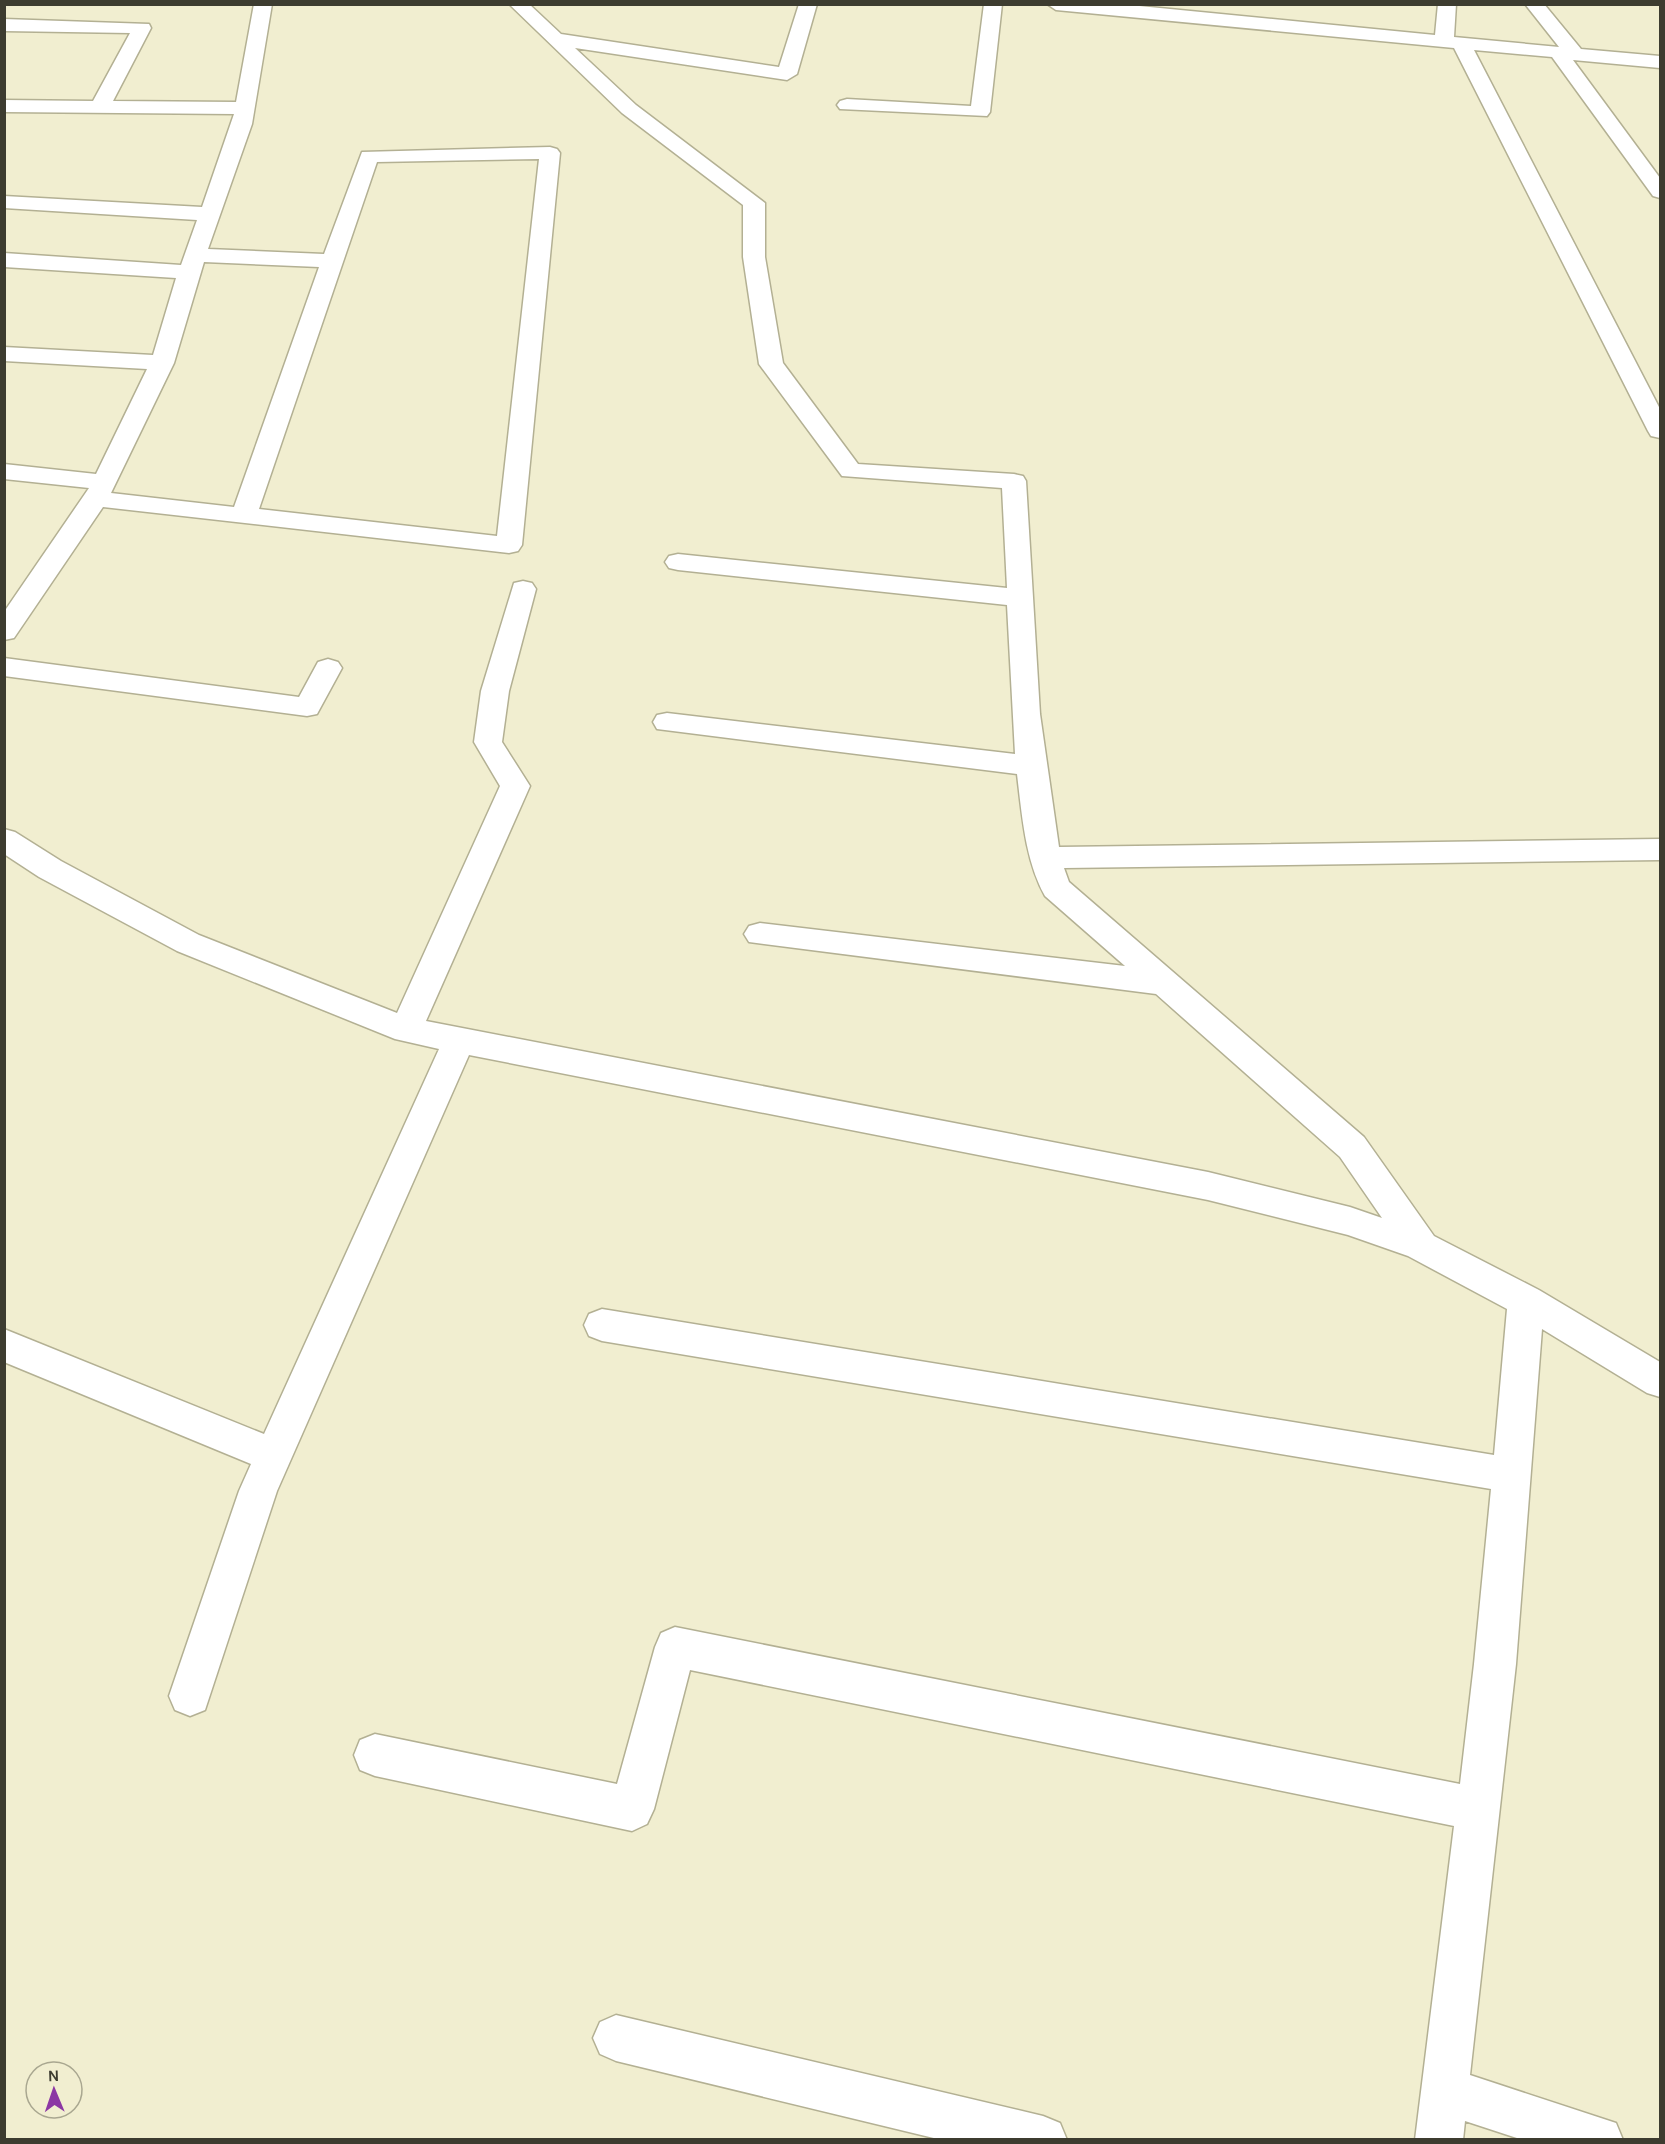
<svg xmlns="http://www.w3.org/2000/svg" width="1665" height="2144" font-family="Karla,sans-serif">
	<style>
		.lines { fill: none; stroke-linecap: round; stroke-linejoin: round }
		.street-casing { stroke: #b3b093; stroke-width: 3 }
		.street { fill: #fff; fill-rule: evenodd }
	</style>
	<rect width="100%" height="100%" fill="#f1eed0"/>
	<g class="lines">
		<defs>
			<path id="street" d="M254,4H272L252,124L208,249L324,254L362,152L550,147L557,149L560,153L522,545L518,551L509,553L103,507L14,638L4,640V612L89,488L4,479V464L96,474L147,369L4,361V347L153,355L176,278L4,267V253L181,265L197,220L4,208V196L202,207L234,114L4,112V100L93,101L130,33L4,31V19L149,24L151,28L113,101L236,102ZM539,159L497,536L259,509L377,162ZM204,262L319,267L234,507L111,493L174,363Z
				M509,4H529L561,34L779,67L799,4H817L797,74L787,80L575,48L636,105L765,203V257L783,363L858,464L1014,474L1023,476L1026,481L1040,714L1059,847L1660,839V860L1064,868L1069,882L1364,1137L1434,1236L1539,1290L1660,1362V1397L1647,1393L1542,1329L1516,1664L1470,2075L1616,2123L1623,2140H1523L1465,2121L1463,2140H1415L1454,1826L690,1670L654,1809L647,1824L632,1831L375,1776L360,1770L354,1755L360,1740L375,1734L617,1784L655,1647L661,1633L675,1627L1460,1784L1474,1664L1491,1489L602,1341L589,1336L584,1325L589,1314L602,1309L1494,1455L1507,1309L1408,1256L1348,1235L1208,1200L469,1055L277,1491L205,1710L190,1716L175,1710L169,1696L239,1491L251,1464L4,1362V1329L264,1434L439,1049L395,1039L177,951L39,877L4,854V829L15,832L61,861L199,935L397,1013L500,786L474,742L481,691L514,583L523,581L532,583L536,589L509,691L502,742L530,786L426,1021L1208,1172L1350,1207L1382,1218L1340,1157L1156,994L749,942L744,934L749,926L760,923L1125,966L1045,896C1025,860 1022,815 1017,774L657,729L653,722L657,715L667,713L1015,754L1007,605L678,570L669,568L665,562L669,556L678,554L1007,588L1002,488L842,476L759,364L743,257V205L622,113Z
				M984,4H1002L990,112L987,116L840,109L837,105L840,101L847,99L971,106Z
				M1047,4H1119L1435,35L1438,4H1456L1454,37L1559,47L1525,4H1544L1581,49L1660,56V68L1573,60L1660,178V198L1653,196L1552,57L1474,50L1660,409V438L1651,436L1648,431L1454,48L1056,10Z
				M4,658L299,697L318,662L328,659L338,662L342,668L317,714L307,716L4,676Z
				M616,2015L1043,2116L1060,2123L1067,2140H942L616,2061L600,2054L593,2038L600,2022Z"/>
		</defs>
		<use href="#street" class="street-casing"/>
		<use href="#street" class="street"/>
	</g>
	<rect width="1665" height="2144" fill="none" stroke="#3d3c30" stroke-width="12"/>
	<g transform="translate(54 2090) rotate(358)"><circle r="28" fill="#f1eed0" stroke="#a9a790" stroke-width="1.5"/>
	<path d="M0-4.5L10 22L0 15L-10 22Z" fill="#8c37a4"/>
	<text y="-9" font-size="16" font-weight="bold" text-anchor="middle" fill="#3d3c30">N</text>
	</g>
</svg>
